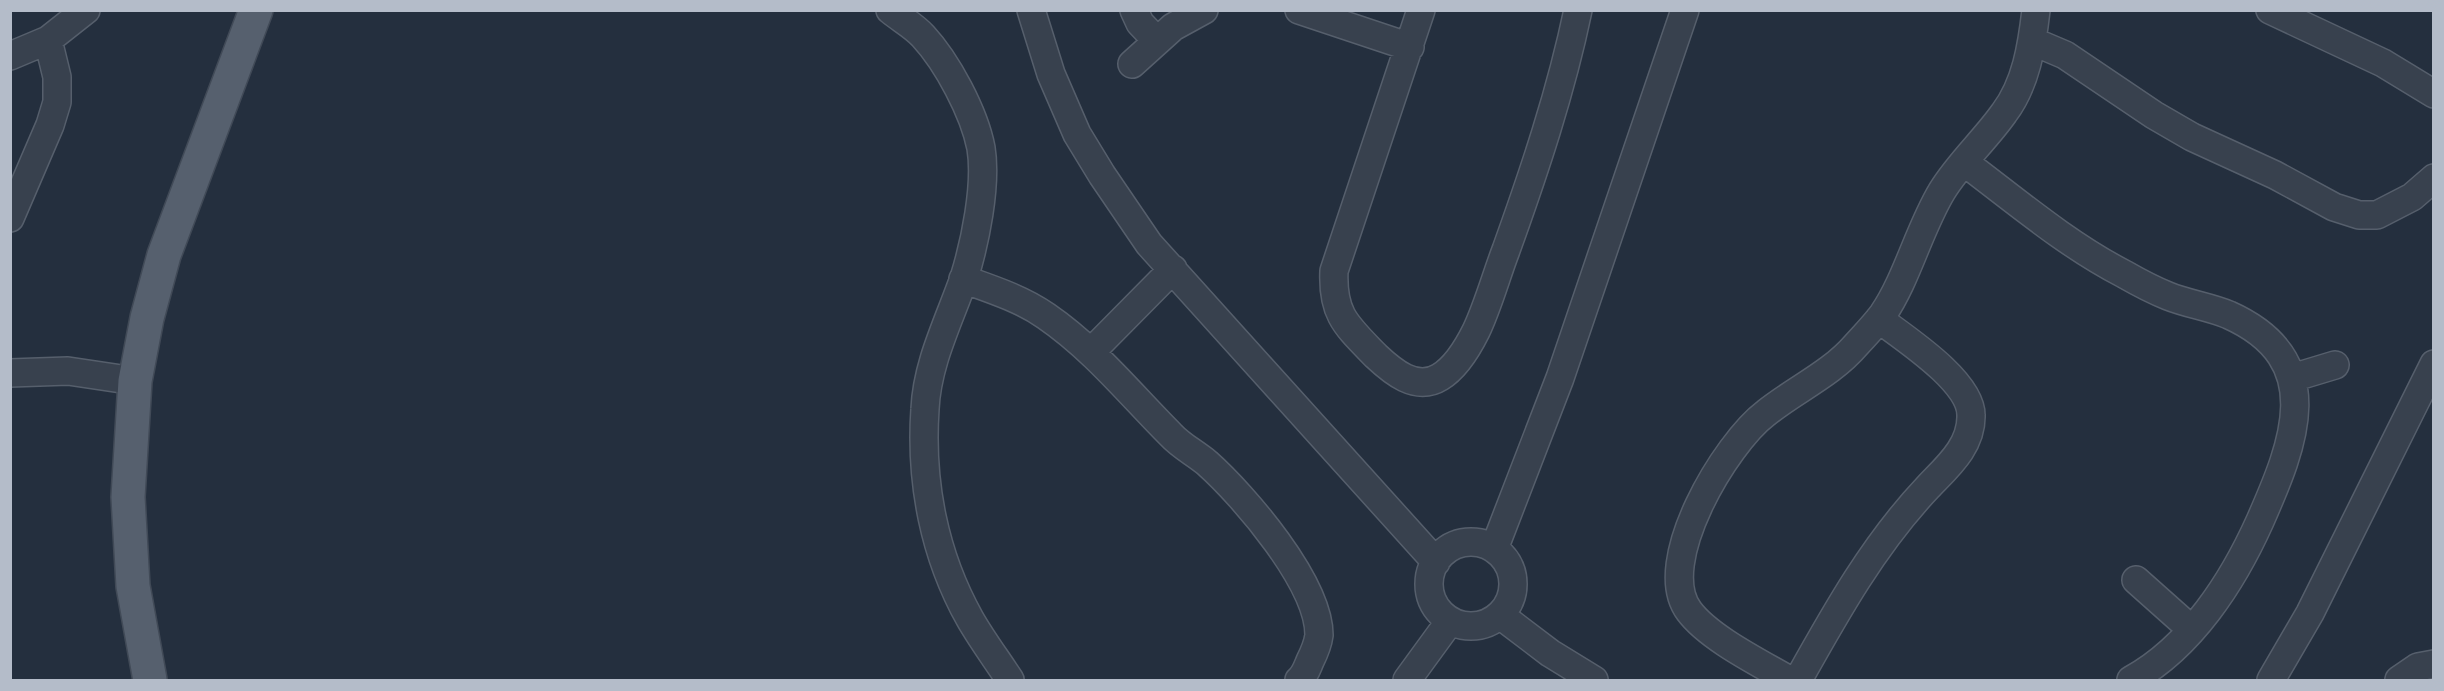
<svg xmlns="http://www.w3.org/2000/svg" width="2444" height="691" font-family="'Roboto Condensed',sans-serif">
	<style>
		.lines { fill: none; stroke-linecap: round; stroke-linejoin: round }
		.minor-casing { stroke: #565f6c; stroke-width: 30 }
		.major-casing { stroke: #414a57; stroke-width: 36 }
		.minor { stroke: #38414e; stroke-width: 27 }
		.major { stroke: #56606e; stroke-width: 33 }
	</style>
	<rect width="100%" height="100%" fill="#242f3e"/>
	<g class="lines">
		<defs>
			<path id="minor" d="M890,10C901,19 914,26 923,36C947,62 974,112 981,148C987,185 975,243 964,278C949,321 927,363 925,409C920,482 934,555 970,619C982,640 997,660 1010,680
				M1031,10L1051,74L1077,134L1102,175L1149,244L1436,562
				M1134,10L1140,23L1157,41
				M1299,10L1410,47
				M1421,10L1334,271C1332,315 1347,326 1376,356C1392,371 1416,392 1440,377C1455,368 1468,347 1476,331C1488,306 1496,276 1506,250C1534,172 1561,92 1578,10
				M2270,10L2383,63L2434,94
				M2032,41L2065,55L2154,115L2192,137L2275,175L2334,207L2359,215H2377L2412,197L2434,178
				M10,56L48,40L86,10
				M1132,64L1173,27L1204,10
				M1964,162C2016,201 2066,244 2124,274C2138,282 2153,290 2168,296C2188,304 2210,307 2229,315C2329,360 2294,444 2260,521C2233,581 2191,647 2131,680
				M10,218L50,125L57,102V77L48,40
				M963,279C991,289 1022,299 1046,316C1094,349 1130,394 1171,435C1181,446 1195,453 1207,463C1244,496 1319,583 1319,635C1318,643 1314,653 1310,661C1307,668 1305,675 1299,680
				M1091,352L1173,269
				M10,373L68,371L135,381
				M2292,378L2335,365
				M1429 584a42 42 0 1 1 84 0a42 42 0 1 1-84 0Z
				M1494,549L1560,378L1685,10
				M2136,580L2191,629
				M1500,615L1550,653L1594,680
				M1407,680L1450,621
				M1789,680C1760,663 1709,638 1689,611C1653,563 1726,443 1766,413C1796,389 1831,374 1856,345C1865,335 1875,325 1883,314C1907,279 1919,229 1942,191C1959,163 1985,140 2004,113C2026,84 2032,46 2036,10
				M1798,680C1836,612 1874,544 1928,487C1947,467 1972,446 1971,415C1971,381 1904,338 1879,319
				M2271,680L2310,613L2434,364
				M2399,680L2418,667L2434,664"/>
			<path id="major" d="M150,680L133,586L128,497L135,381L147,318L164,255L256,10"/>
		</defs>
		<use href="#minor" class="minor-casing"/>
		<use href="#major" class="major-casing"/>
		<use href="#minor" class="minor"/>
		<use href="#major" class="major"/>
	</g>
	<rect width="2444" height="691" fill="none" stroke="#b4bcc9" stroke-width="24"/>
</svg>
